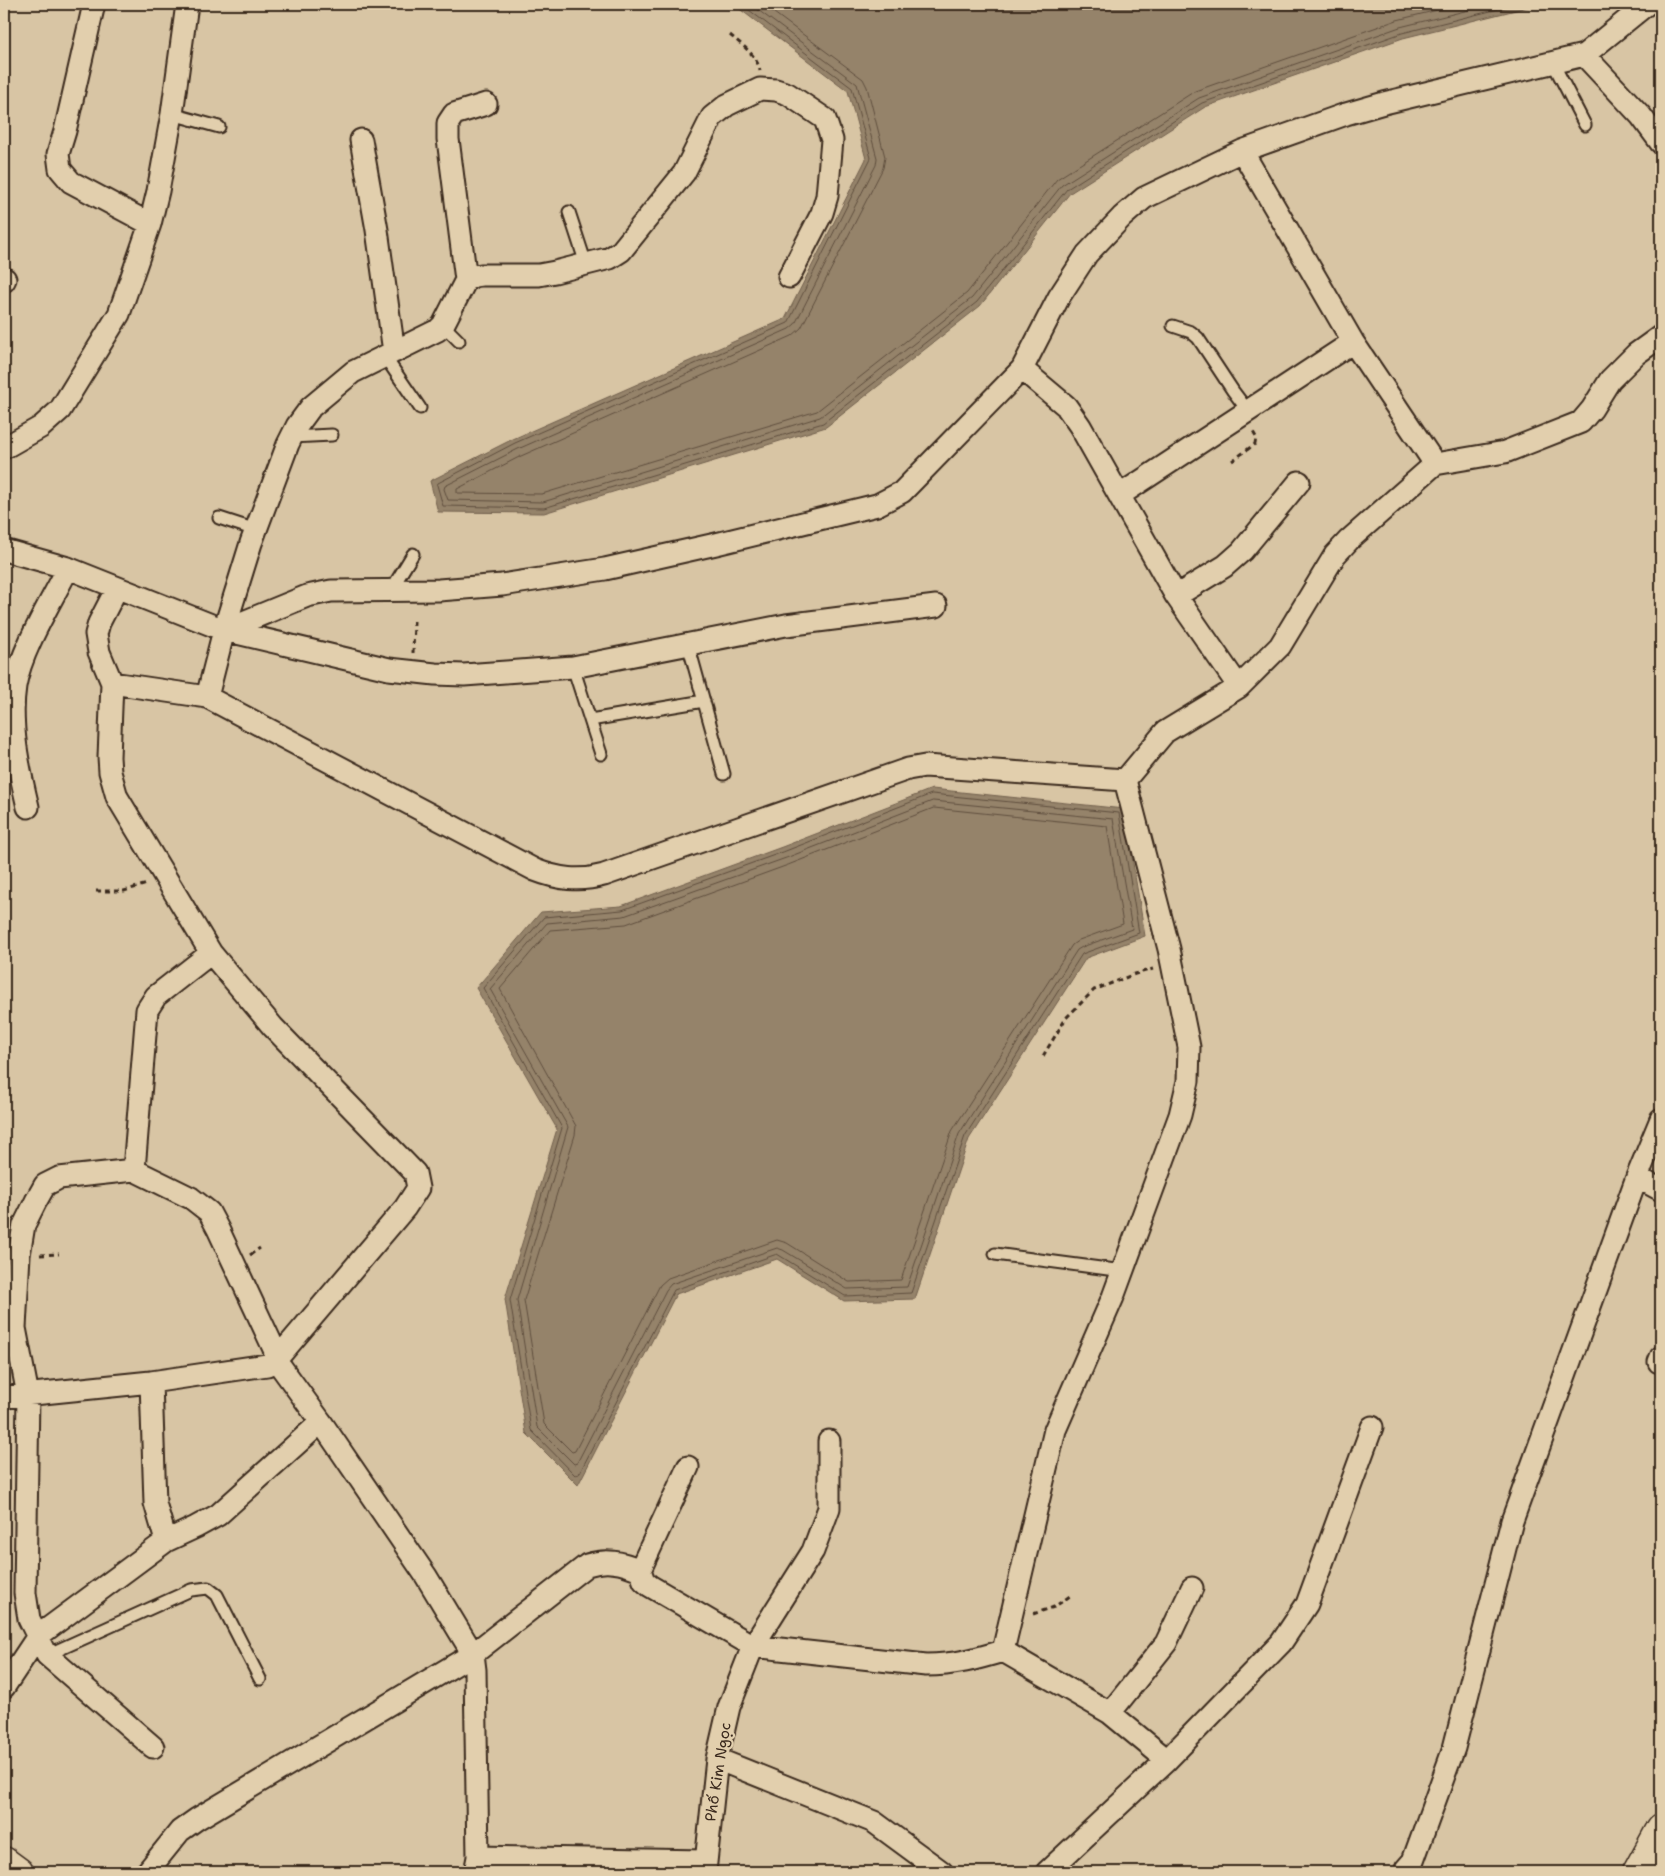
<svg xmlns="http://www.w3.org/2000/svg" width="1665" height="1876" font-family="'Shantell Sans',sans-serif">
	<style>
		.water { fill: #95836b; stroke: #715f4c }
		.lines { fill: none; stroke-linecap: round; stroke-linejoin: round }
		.shore { stroke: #5f4e3d; stroke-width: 1 }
		.lane-casing { stroke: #3b2a1e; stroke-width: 15 }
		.street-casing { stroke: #3b2a1e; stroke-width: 25 }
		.secondary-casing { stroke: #3b2a1e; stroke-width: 31 }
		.primary-casing { stroke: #3b2a1e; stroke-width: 31 }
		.path { stroke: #3b2a1e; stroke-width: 3; stroke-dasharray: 5 4; stroke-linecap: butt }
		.lane { stroke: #e2cfad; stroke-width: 11 }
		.street { stroke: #e2cfad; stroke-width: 21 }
		.secondary { stroke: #e2cfad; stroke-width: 28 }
		.primary { stroke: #e2cfad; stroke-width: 28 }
		.labels { text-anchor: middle; stroke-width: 4.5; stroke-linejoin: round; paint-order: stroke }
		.street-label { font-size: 15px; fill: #3b2a1e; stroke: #e2cfad }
	</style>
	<rect width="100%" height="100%" fill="#d8c5a4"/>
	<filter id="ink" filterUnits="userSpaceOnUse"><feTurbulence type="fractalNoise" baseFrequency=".02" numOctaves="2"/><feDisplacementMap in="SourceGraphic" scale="10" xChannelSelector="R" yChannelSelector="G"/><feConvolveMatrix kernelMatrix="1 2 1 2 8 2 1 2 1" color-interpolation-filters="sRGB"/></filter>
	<g filter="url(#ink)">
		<path class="water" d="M733,4H1540L1403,38L1205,107L1070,193L980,306L826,427L544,513L438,512L430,481L513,439L785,319L866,159L848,91Z
			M932,789L1124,809L1145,936L1086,958L969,1139L915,1299L844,1301L777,1259L676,1294L578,1485L526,1433L505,1299L557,1129L476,988L541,912L621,906L782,847Z"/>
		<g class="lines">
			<path class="shore" d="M741,4L852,88L871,158L788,323L515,443L438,483L437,485L443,506L544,508L823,423L977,302L1067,189L1202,103L1402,33L1519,4
				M750,4L857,84L877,158L876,165L795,324L789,329L518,449L445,486L444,489L448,500L543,502L820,417L972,298L1062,185L1199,98L1400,27L1493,4
				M762,4L863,79L867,87L885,157L883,168L801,328L792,336L521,456L457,489V493L542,494L817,411L967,293L1057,179L1195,91L1397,20L1462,4
				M932,794L1119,813L1139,933L1082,954L965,1136L911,1293L845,1296L777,1254L674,1290L579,1474L575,1475L531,1430L510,1300L562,1128L483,988L544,917L622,910L783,852Z
				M933,801L1113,819L1132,929L1082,947L1077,950L959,1134L907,1287L847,1289L783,1250L777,1248L671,1284L666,1290L577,1463L574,1464L537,1427L517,1300L568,1127L490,989L547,923L624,916L786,858Z
				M934,808L1107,826L1123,924L1079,940L1072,945L952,1131L901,1280L849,1282L787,1243L777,1240L668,1278L660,1285L575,1451L572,1452L544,1424L524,1300L575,1135L576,1126L500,989L550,930L626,924L788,865Z"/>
			<defs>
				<path id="lane" d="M1553,63L1585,125
					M172,114L219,127
					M569,212L586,264
					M443,325L459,341
					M1173,326L1191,332L1198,338L1233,391L1248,411
					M385,357L420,408
					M291,437L332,435
					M219,518L256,530
					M391,590L413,554
					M688,644L724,774
					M573,667L601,754
					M590,720L704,701
					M995,1254L1123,1271
					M47,1655L191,1590L208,1588L217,1595L260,1679"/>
				<path id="street" d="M94,4L65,131L58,154L60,169L71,182L150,224
					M1584,55L1641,116L1661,143
					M361,140L377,230L394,352
					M1242,151L1353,342L1435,464
					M466,280L474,276L481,275H539L555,272L610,258L621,251L684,173L712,117L727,105L760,89L776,90L788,94L825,119L832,140L827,196L822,213L789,277
					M4,281L5,279
					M1022,369L1066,406L1080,426L1176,596L1239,687
					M4,448L41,427L60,410L119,314L150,224L158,191L172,114L187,4
					M1120,495L1353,342
					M4,550L68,568L224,630L389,669L435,674L464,675L573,667L786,625L936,606
					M1176,596L1225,566L1242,551L1299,482
					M224,630L307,596L331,591L439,590L502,585L605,569L716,544L877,505L902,492L1022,369L1059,297L1087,254L1122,217L1144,198L1242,151L1346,114L1384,103L1584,55L1647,4
					M112,683L207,697L535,870C558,879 579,882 604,875L908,769L925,766L1125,780
					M207,697L224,630L251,543L288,444L297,426L311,407L353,372L438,330L443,325L466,280L448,139V123L454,114L486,104
					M1125,780L1165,732L1239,687L1280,646L1335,555L1349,540L1435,464L1505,452L1581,422L1592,409L1610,380L1636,354L1661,336
					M28,807C19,769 9,725 15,686C21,650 51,602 68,568
					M134,1170L147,1010L156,996L211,953
					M1637,1177L1661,1190
					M1659,1362L1661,1357
					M151,1382L155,1503L166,1541
					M4,1397L151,1382L267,1365L276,1360L405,1208L418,1188L415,1173L273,1027L211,953L117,797L110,772L109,757L112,683L99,652L96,634L99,623L117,588
					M688,1467L640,1570L644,1581L650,1586L753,1646L926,1665C955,1665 976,1659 1003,1651L1110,1713L1167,1760
					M1003,1651L1055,1430L1113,1297L1180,1115L1188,1081L1189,1047L1169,949L1125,780
					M4,1687L38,1636L166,1541L196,1527L218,1515L321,1422
					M1110,1713L1166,1643L1192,1588
					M153,1747L47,1655L29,1619L25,1593L28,1395L15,1328L19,1255L24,1225L36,1201L45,1185L59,1178L134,1170L191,1198L209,1212L218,1229L274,1349L276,1360L321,1422L426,1576L473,1654L475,1670L478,1857L475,1872
					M717,1759L874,1822L942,1872
					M478,1857L705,1861
					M147,1872L180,1831L197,1819L473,1654L587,1565C606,1559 622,1562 640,1570
					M705,1872L717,1759L729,1707L753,1646L813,1551L829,1508V1441
					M1047,1872L1167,1760L1281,1643L1307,1604L1372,1427
					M1411,1872L1406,1869L1413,1861L1454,1748L1512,1521L1637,1177L1661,1119"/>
				<path id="secondary" d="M1637,1872L1661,1828"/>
				<path id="primary" d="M4,1861L19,1872"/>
			</defs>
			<use href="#lane" class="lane-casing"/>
			<use href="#street" class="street-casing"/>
			<use href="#secondary" class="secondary-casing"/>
			<use href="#primary" class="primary-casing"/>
			<path class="path" d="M730,35C742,45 757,55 760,71
				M1232,461L1255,444L1256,437L1252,430
				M413,653L414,621
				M96,891H124L147,884
				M1043,1056L1066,1018L1094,990L1135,974L1153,969
				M40,1255L59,1254
				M250,1255L260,1248
				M1033,1614L1054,1607L1070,1596"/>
			<use href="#lane" class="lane"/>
			<use href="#street" class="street"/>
			<use href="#secondary" class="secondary"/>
			<use href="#primary" class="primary"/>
		</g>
	</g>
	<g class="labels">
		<g class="street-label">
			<text transform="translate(718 1772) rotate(-81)" y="5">Phố Kim Ngọc</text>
		</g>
	</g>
	<rect width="1665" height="1876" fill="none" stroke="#e2cfad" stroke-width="20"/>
	<rect x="10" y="10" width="1645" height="1856" fill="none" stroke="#3b2a1e" stroke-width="2" filter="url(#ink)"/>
</svg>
